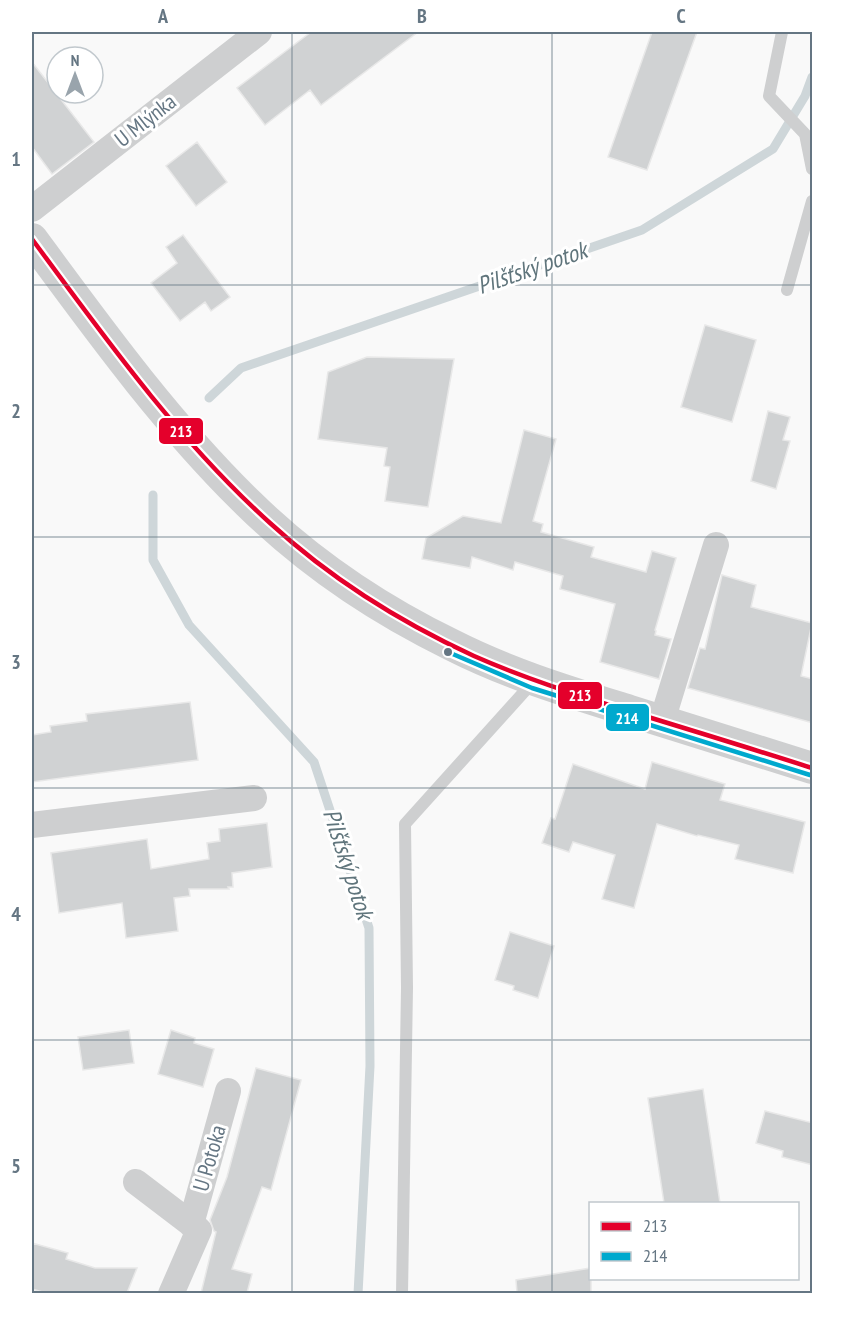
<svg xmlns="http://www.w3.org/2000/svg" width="844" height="1325" font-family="'PT Sans Narrow',sans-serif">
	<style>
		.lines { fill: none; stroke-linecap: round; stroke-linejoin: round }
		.stream { stroke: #ced6d9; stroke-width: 9 }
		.building { fill: #d0d2d3; stroke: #e8e8e8; stroke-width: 1.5 }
		.service { stroke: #cecfd0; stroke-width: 12 }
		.minor { stroke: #cecfd0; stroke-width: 26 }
		.tertiary { stroke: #cecfd0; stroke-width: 32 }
		.bus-1-casing { stroke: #fff; stroke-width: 9 }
		.bus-2-casing { stroke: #fff; stroke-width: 9 }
		.bus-1 { stroke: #e4002b; stroke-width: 4.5 }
		.bus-2 { stroke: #00a9ce; stroke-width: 4.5 }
		.grid { fill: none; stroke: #657683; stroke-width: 1.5; stroke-opacity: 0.55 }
		.bus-dot { fill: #657683; stroke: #fff; stroke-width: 2 }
		.labels { text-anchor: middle; stroke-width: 6; stroke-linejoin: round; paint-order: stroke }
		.street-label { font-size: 22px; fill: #657683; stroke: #fff }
		.water-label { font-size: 24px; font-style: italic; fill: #60757c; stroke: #fff }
		.line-badge { stroke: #fff; stroke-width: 2 }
		.badge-label { font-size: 16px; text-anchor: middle; font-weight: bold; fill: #fff }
		.neatline { fill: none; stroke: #657683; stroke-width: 2 }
		.grid-label { font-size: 20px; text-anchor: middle; font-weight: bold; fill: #657683 }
	</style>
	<rect width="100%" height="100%" fill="#f9f9f9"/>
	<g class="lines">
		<path class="stream" d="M209,398L241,368L642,230L773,149L805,96L812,77
			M153,495V560L189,625L314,762L369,928L370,1066L358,1294"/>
	</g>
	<path class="building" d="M311,32H418L321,105L310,90L265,125L237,88Z
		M652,32H697L647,170L608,157Z
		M32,62L94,142L52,174L32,147Z
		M197,142L227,182L196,206L166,166Z
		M183,235L230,297L211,311L205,302L180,321L151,283L177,263L166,247Z
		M705,325L756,340L732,422L681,407Z
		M367,357L454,359L428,507L385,501L390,467L384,466L387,448L318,439L328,372Z
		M768,411L790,417L783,440L790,441L776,489L751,481Z
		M524,430L556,439L533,521L543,524L541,532L594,547L591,557L646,572L652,551L676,558L655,630L656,631L655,635L671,639L659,679L600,662L615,604L560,589L563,576L515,562L513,570L472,557L470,568L422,559L426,538L463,516L501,523Z
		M722,575L756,585L751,607L812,623L801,676L813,679V723L688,688L700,648L705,649Z
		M190,702L198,760L32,782V735L51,732L50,726L87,721L86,714Z
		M652,762L725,784L720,800L805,822L793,873L735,859L739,845L698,835L697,836L657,824L634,908L602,899L615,855L573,842L569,852L542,843L551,818L555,819L573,764L645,789Z
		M267,823L272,867L232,873L233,887H228L229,889H189L190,896L174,898L178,931L126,938L122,903L59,913L51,853L147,839L151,869L209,859L207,843L220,841L219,829Z
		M510,932L554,946L538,998L513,990L514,986L495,980Z
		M129,1030L134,1063L83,1070L78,1037Z
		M171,1030L195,1038L194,1043L214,1049L203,1087L158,1074Z
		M256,1068L301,1080L271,1190L262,1187L232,1269L252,1274L247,1293H201L216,1232L214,1231L210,1220L227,1177Z
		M703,1089L720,1203H664L648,1098Z
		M765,1111L813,1123V1165L782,1157L783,1151L756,1143Z
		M32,1243L68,1253L66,1259L95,1268H137L127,1293H46L32,1289Z
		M591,1268V1293H517L516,1280Z"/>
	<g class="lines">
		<path class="service" d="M782,32L769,96L805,134L812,169
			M787,290L812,201
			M402,1294L407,988L405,824L533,682"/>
		<path class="minor" d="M32,209L259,32
			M662,721L716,545
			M32,825L254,798
			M136,1182L199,1230L171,1294
			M191,1224L228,1091"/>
		<path class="tertiary" d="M32,239C99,330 167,424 248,503C307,561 378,609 452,645C509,674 569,692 630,711C691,730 752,749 812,768"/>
		<defs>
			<path id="bus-1" d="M32,239C105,338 178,440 270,523C330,578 400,622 474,656C526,679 581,696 635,713C694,731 753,749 812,768"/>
			<path id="bus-2" d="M448,652L532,688L810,775"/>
		</defs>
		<use href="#bus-1" class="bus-1-casing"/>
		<use href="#bus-2" class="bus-2-casing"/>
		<use href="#bus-1" class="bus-1"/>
		<use href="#bus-2" class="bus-2"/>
	</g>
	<path class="grid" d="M292,32V1294M552,32V1294M32,285H812M32,537H812M32,788H812M32,1040H812"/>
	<circle class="bus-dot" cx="448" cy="652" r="5"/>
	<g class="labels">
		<g class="street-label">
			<text transform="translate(145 120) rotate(-38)" y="8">U Mlýnka</text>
			<text transform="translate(209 1158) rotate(-74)" y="8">U Potoka</text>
		</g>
		<g class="water-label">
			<text transform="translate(532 268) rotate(-19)" y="8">Pilšťský potok</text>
			<text transform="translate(348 864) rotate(72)" y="8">Pilšťský potok</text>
		</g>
	</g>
	<g class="line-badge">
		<rect x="158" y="417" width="46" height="28" rx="6" fill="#e4002b"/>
		<rect x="557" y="681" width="46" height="29" rx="6" fill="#e4002b"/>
		<rect x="605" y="703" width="45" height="29" rx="6" fill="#00a9ce"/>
	</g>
	<g class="badge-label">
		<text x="181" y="437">213</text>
		<text x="580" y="701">213</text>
		<text x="627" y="724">214</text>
	</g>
	<rect width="844" height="1325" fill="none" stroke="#ffffff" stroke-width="66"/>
	<rect x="589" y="1202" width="210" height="78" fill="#ffffff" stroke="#c1c8cd" stroke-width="1.5"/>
	<rect x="601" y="1222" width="30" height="9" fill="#e4002b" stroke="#c1c8cd" stroke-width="1.5"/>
	<text x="643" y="1232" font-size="18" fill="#657683">213</text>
	<rect x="601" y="1252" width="30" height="9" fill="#00a9ce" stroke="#c1c8cd" stroke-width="1.5"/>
	<text x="643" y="1262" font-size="18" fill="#657683">214</text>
	<g transform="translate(75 75)"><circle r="28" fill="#ffffff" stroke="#c1c8cd" stroke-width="1.5"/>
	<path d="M0-4.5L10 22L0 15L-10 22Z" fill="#99a4ac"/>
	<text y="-9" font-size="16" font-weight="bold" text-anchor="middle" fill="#657683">N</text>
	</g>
	<rect x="33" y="33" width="778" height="1259" class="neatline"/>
	<g class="grid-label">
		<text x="163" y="23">A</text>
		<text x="422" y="23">B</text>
		<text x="681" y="23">C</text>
		<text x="16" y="166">1</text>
		<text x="16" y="418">2</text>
		<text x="16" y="669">3</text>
		<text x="16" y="921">4</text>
		<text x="16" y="1173">5</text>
	</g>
</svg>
